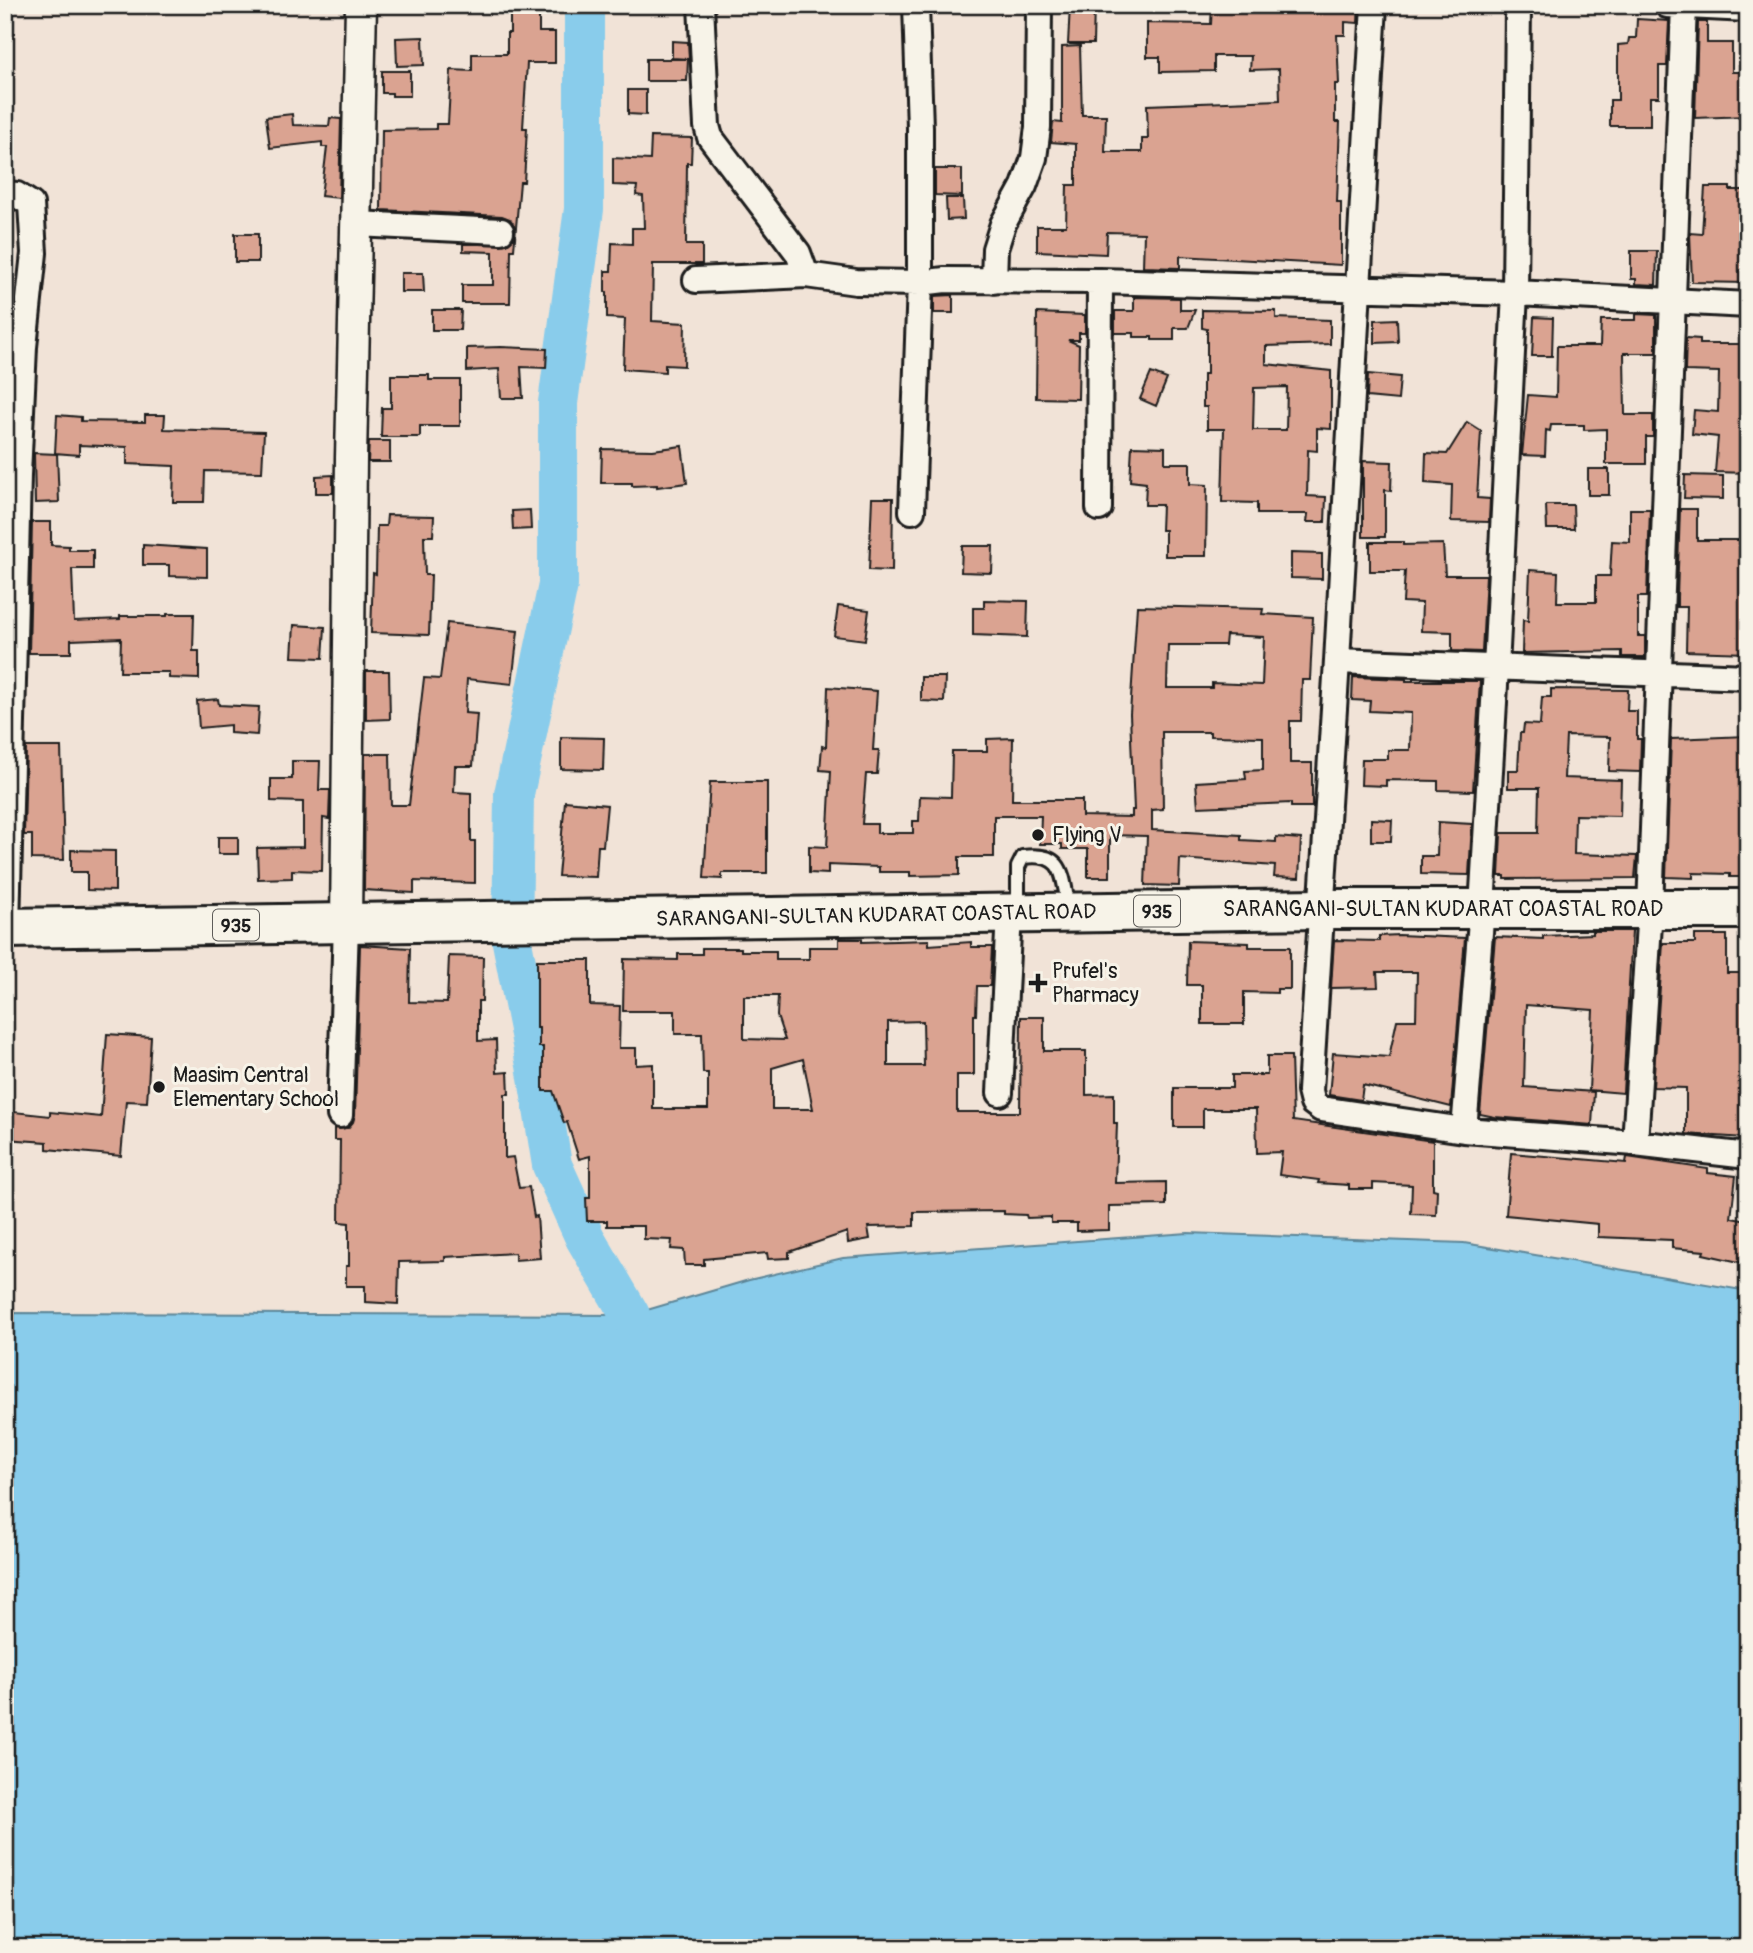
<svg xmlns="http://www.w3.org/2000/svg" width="1753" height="1953" font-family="Pangolin,sans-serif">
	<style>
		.water { fill: #89cceb; stroke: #5d8698; stroke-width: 2 }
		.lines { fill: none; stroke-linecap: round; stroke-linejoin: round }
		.river { stroke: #89cceb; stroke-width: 40 }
		.building { fill: #daa391; stroke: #1c1c1c; stroke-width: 2; fill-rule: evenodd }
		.service-casing { stroke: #1c1c1c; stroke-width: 18 }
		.minor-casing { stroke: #1c1c1c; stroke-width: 30 }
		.tertiary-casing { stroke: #1c1c1c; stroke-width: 35 }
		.primary-casing { stroke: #1c1c1c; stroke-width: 44 }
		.service { stroke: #f7f3e8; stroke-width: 12 }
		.minor { stroke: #f7f3e8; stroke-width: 24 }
		.tertiary { stroke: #f7f3e8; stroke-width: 30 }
		.primary { stroke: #f7f3e8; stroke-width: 38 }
		.poi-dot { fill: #1c1c1c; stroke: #f7f3e8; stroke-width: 2.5 }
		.labels { text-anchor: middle; stroke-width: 6; stroke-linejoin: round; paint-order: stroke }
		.shield { fill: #f7f3e8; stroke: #5e5c59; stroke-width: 2 }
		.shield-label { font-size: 19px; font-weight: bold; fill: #1c1c1c }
		.poi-label { font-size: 21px; fill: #1c1c1c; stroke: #f7f3e8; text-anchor: start }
		.street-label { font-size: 21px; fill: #1c1c1c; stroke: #f7f3e8 }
	</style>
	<rect width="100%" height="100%" fill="#f1e3d7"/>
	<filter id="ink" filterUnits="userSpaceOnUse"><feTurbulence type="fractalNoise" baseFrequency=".0143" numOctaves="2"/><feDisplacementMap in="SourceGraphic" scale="14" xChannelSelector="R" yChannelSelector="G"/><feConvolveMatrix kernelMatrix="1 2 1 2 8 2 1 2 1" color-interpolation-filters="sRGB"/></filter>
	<g filter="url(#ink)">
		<path class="water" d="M1188,1233L1464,1243L1748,1291V1948H5V1313L630,1315L749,1280L843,1258Z"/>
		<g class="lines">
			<path class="river" d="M584,5V209L558,403V585L514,794L512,942L536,1065L552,1165L585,1238L630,1315"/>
		</g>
		<path class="building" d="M1070,5H1094L1093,44H1068Z
			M1212,5H1359L1358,23L1345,22V35H1337L1339,84H1335V122H1340L1337,202H1341V265L1180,256V268L1143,267L1144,233L1107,232L1106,254L1037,251V226H1066L1067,185H1076V144L1051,142L1053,122L1062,123V47L1080,46L1082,115H1106L1105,152H1142V139H1148L1147,105L1280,100L1279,69L1250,70L1251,56H1214V71L1160,72V57H1147V23L1211,24Z
			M510,7H539V32H555V63H527L523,128H527L524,182H520L514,250H511L510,303H462V285H493V252L463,251V244H507L514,238V225L510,219L502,216L381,210L382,130L436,129V124H448L451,70L472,71V54H507V33H510Z
			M1637,19L1669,21L1667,66H1659V97H1650V126H1610V100H1618V45L1628,44L1629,38H1636Z
			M1698,22H1707V43H1732V72H1748V116L1695,118Z
			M423,37L424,65L397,66L396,38Z
			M672,41L688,42L689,59L672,58Z
			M646,59H688L687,81H646Z
			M382,71H410V96H392V93H382Z
			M628,90H646V115L628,114Z
			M292,114L293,125L329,126L330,118L341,119L339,198L321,196L327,147H322V142L270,148L266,117Z
			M651,137L692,138L691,163H687L686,245H702V264H653L652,321L685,323L684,366L665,365V372L623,369L625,319L607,318V292H605V271H611L612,243L632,244V228H644L643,196L636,195L637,186L613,185V158L650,160Z
			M935,169H962V196L935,195Z
			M1705,187H1730V190H1748V283L1692,282L1690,233L1702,234Z
			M946,198H963L964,219L947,220Z
			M235,234H258V262H235Z
			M1631,251H1657L1656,285L1636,284V279H1631Z
			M401,273H423L424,292H401Z
			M953,295V313H934V296Z
			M1134,297L1180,298V310H1195L1188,328H1174V340H1152V337H1134V333H1115V311H1134Z
			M432,310H461L460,330H432Z
			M1202,310L1276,311V318L1330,320V344L1266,346V364L1331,371V429L1317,428V451L1308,450L1307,496L1326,497L1325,522H1307L1308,514H1257V503L1222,502L1224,429H1207V407H1203V374H1207V329L1202,328ZM1287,387L1286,430H1253L1254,388Z
			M1037,313L1085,315V333H1079V340H1068L1079,345L1078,399L1036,398Z
			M1636,314L1656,315V353H1624L1625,415H1653V437H1646V464H1606V429L1584,430V425H1551L1550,431L1546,430L1545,456L1522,455L1528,395L1556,397L1557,346H1600L1601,320H1636Z
			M1534,317L1553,318L1552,356H1532Z
			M1397,319L1398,342L1375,343V320Z
			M1686,338L1700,339V344H1748V473L1715,472L1718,437L1692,434L1694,410L1718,412L1719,372L1685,371Z
			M501,347L547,349L546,368L521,367L523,398H501L499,369L467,371V348Z
			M1151,373L1167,379L1156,406L1140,399Z
			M1368,374L1400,377L1398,400L1367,397Z
			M391,375H429V380H460V426H420V437H381L382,408H391Z
			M57,415L81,417V421L145,422V415H165L164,429L264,432L262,472L205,471L204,502H173L174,466L127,464V447L79,445V455L55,453Z
			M1467,422L1481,431L1477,498L1490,499L1489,522L1451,521L1452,485L1425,483L1426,453L1447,454Z
			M369,441H390V462H368Z
			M682,446L687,483L657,487V485L632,486V483H601L602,449L653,450Z
			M1132,446L1165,447V463H1190V484L1207,485L1206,556H1165V530H1161L1162,505H1145L1146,483L1130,481Z
			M34,453L57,454L59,502L35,503Z
			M1363,461L1392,462L1391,491L1385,490V537H1363Z
			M1588,469H1609V495H1588Z
			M333,475V493H316V476Z
			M1685,475L1723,476V499L1684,498Z
			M872,498H893L892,571L869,570Z
			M1546,505H1573L1574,529H1547Z
			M1630,509H1650L1647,597H1638V636H1645V657H1622V651L1522,653L1523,620L1528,621L1530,570L1558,572L1557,602H1596V576H1610L1612,541L1630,542Z
			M1680,509H1697V540H1748V653L1686,651L1687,607H1677V597Z
			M530,510L531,529L513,530L512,511Z
			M387,515L434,516L433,536H424L425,575H431L429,635L371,633L373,573L376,574L377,526H386Z
			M32,522H51V545L69,546V550H93V569H72L74,621L120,619V616H167V614H194L193,651H199V679L169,678V672H120L121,638L71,640V653H29Z
			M1370,542H1403V545L1443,544L1445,575H1486L1482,652L1452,651V632L1421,631L1422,603L1403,602L1405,571H1370Z
			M143,545L207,549V577L169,576V565H143Z
			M962,546H993L992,573L961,572Z
			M1291,553L1322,554V579L1291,578Z
			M984,600L1028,601L1027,637L973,635V608H984Z
			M838,606L869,610L865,640L834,636Z
			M1137,606L1263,609L1262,614L1313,617L1310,680H1302L1301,721H1290V763H1312V807H1291V803L1198,807L1196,782L1246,779L1245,771L1263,770V737L1210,736V732H1162L1163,809L1152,810V830L1241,835V840L1276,842V837L1301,839L1299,878L1274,877L1275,866L1180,859L1179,886L1145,885L1147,836L1110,835V877H1088V849H1062V844H1040L1041,816H994V857H959V875L910,876V872H879V867L828,865V874L809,873V846L827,847L831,771L820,770L822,746L826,747L828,687L877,691L873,750H879L877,774H866L862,824H877V833H913V821H919L920,796L951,797L952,751H987V739L1013,738L1012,800H1082V816L1132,817V810H1134L1130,714ZM1226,635L1264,637L1262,685L1212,683V688H1167L1168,645H1225Z
			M447,623L518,631L512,684L467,679L465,713L477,714L473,766H455L454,792L471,793V841H475V883L414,881V893L364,890L365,754H390L391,805H409L424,678L440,679Z
			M294,625L325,627L323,658L292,657Z
			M366,671H389L390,719L366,720Z
			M921,677H945L944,702L921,701Z
			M1353,677L1406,679V681H1480L1473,791L1438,790V781L1386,780V786L1361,785L1362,759H1388V750H1410L1411,713L1369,711L1370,701L1352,700Z
			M1551,689L1628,690L1627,711H1637V739H1641L1640,772L1609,771L1610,737L1566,736L1564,778L1621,780L1620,816L1575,815L1574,854L1637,856L1635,878L1505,879V876H1499L1501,833H1538L1539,788H1508V770H1518L1520,733H1523L1524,724L1540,725L1542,697H1551Z
			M218,699L219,705L259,707L257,735L230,733V725L199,728L197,701Z
			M1748,736V877H1730V874L1693,873V878L1666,877L1671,739Z
			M561,737L604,738L603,770L561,769Z
			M26,747H61L64,860L32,859V835H24Z
			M292,761H320L319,790H330L329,819L323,818L322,871L292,870V878L258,879L257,848L303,847V802L271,801V779H292Z
			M710,782H767V873H722V879L704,878Z
			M565,801L607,805L603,846H598L596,877L558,876Z
			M1371,819L1392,820L1391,841H1371Z
			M1438,822L1472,824L1469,875L1421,874V856H1437Z
			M218,837H238V854H218Z
			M71,850L115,851V891L87,890V872H71Z
			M1593,931H1632L1623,1093L1589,1090L1593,1010L1526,1005L1524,1087L1594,1092L1592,1125L1495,1117L1480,1114L1495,937L1543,939V936L1593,934Z
			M1399,935L1465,938L1451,1107L1363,1085L1361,1100L1329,1095L1333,1053L1389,1057L1397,1020H1416L1417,972H1377L1378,987L1331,988L1334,940L1379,941V936Z
			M1695,935H1727V973H1748V1128H1745V1138L1686,1134V1088L1653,1087L1663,943H1695Z
			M839,939H862V942L929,940V945L971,942V947H992L990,986H977L976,1015H974V1075H957V1112H1020L1021,1017H1044V1051H1086V1095L1114,1094V1123H1117L1115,1183L1166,1182V1205L1109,1206V1230L1077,1231V1223H1051V1217L1027,1218L1026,1215L1004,1214V1211L914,1212V1226L868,1227L870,1239L848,1243L847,1232L789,1252V1258L768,1259L767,1253L704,1259V1265H685L684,1250L671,1249L672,1240L644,1239V1226H607V1221H587L586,1198H590V1156L579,1159L567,1122L564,1123L553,1091H543V1047H539V1028H537V960H590V1005L620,1006L619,1048H636V1065L653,1064V1109H708V1073H703L702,1034H675V1011H623L624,959L678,960V954H702V948H741V951H776V959H809V947H839ZM744,996H778L777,1016L785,1040L744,1039ZM923,1021L924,1066H888V1022ZM803,1059L813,1109H772V1068Z
			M1188,941L1249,943V947H1290V989H1277V993L1244,992V1024H1202V985H1187Z
			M360,945L410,948L409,1002L447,1003L449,956L483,957L482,1001H478V1041L496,1040L497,1073L508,1072L509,1094H505V1158L513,1157L519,1188L529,1187L534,1217L537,1216L540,1258L515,1260V1253L445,1257V1261L399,1262L398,1304L365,1302V1286H346V1266H349V1223L339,1222L340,1140H334V1128H348L353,1122L355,1115Z
			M107,1034L151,1037L147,1102L126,1101L121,1156L47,1149V1142L5,1139V1111L50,1116V1112L101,1117Z
			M1267,1056H1291L1293,1121L1433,1141V1189L1437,1190L1436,1215L1411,1214L1412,1185L1373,1183V1189H1349V1185L1318,1183L1319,1180L1279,1175L1282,1152L1257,1153L1256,1109H1203V1127H1174V1088H1232V1075H1267Z
			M1511,1153L1626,1163L1627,1157L1634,1158L1708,1169V1173L1736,1176L1731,1218L1748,1221V1264L1703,1254L1704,1251L1672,1248V1240L1598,1237V1224L1506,1215Z"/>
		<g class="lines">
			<defs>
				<path id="service" d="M1018,911V867L1023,857C1065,851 1062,876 1069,909"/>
				<path id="minor" d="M701,5L707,126L710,137L798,253L806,275
					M916,5L920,128V283L945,280L1100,281L1515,293L1748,305
					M1374,5L1337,661L1310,1091L1313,1103L1321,1109L1464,1130L1635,1143L1748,1156
					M1667,5L1748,9
					M5,194L17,195L31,204L34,253L24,347L18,475L7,928
					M356,224L501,231
					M696,280L806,275L856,282L920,283L912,511
					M994,281L995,249L1003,224L1024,186L1034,158L1038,127L1039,5
					M1099,508L1100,281
					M1337,661L1748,677
					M1000,1093L1009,913
					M340,1115L346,924
					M1464,1130L1482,908L1496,668L1515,293L1518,5
					M1635,1143L1650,908L1684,5"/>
				<path id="tertiary" d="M346,924L351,458L361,5"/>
				<path id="primary" d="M5,928L1322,909H1748"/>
			</defs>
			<use href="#service" class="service-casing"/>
			<use href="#minor" class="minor-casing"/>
			<use href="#tertiary" class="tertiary-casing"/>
			<use href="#primary" class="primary-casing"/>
			<use href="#service" class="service"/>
			<use href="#minor" class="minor"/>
			<use href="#tertiary" class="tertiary"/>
			<use href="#primary" class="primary"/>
		</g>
	</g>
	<g class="poi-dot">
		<circle cx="1038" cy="835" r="7"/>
		<path d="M1034.5 972.5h7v7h7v7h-7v7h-7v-7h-7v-7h7z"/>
		<circle cx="159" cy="1087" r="7"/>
	</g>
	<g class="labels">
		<g class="shield">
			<rect x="1134" y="895.5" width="46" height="31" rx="5"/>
			<rect x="213" y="909.5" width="46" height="31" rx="5"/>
		</g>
		<g class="shield-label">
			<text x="1157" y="918">935</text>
			<text x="236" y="932">935</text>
		</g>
		<g class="poi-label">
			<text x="1052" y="842">Flying V</text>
			<text x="1052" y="978">Prufel's<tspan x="1052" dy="24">Pharmacy</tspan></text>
			<text x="173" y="1082">Maasim Central<tspan x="173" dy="24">Elementary School</tspan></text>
		</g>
		<g class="street-label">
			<text x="1443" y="916">SARANGANI-SULTAN KUDARAT COASTAL ROAD</text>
			<text transform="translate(876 915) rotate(-1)" y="7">SARANGANI-SULTAN KUDARAT COASTAL ROAD</text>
		</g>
	</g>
	<rect width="1753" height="1953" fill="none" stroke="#f7f3e8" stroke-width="28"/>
	<rect x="14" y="14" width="1725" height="1925" fill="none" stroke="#1c1c1c" stroke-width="2.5" filter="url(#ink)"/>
</svg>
